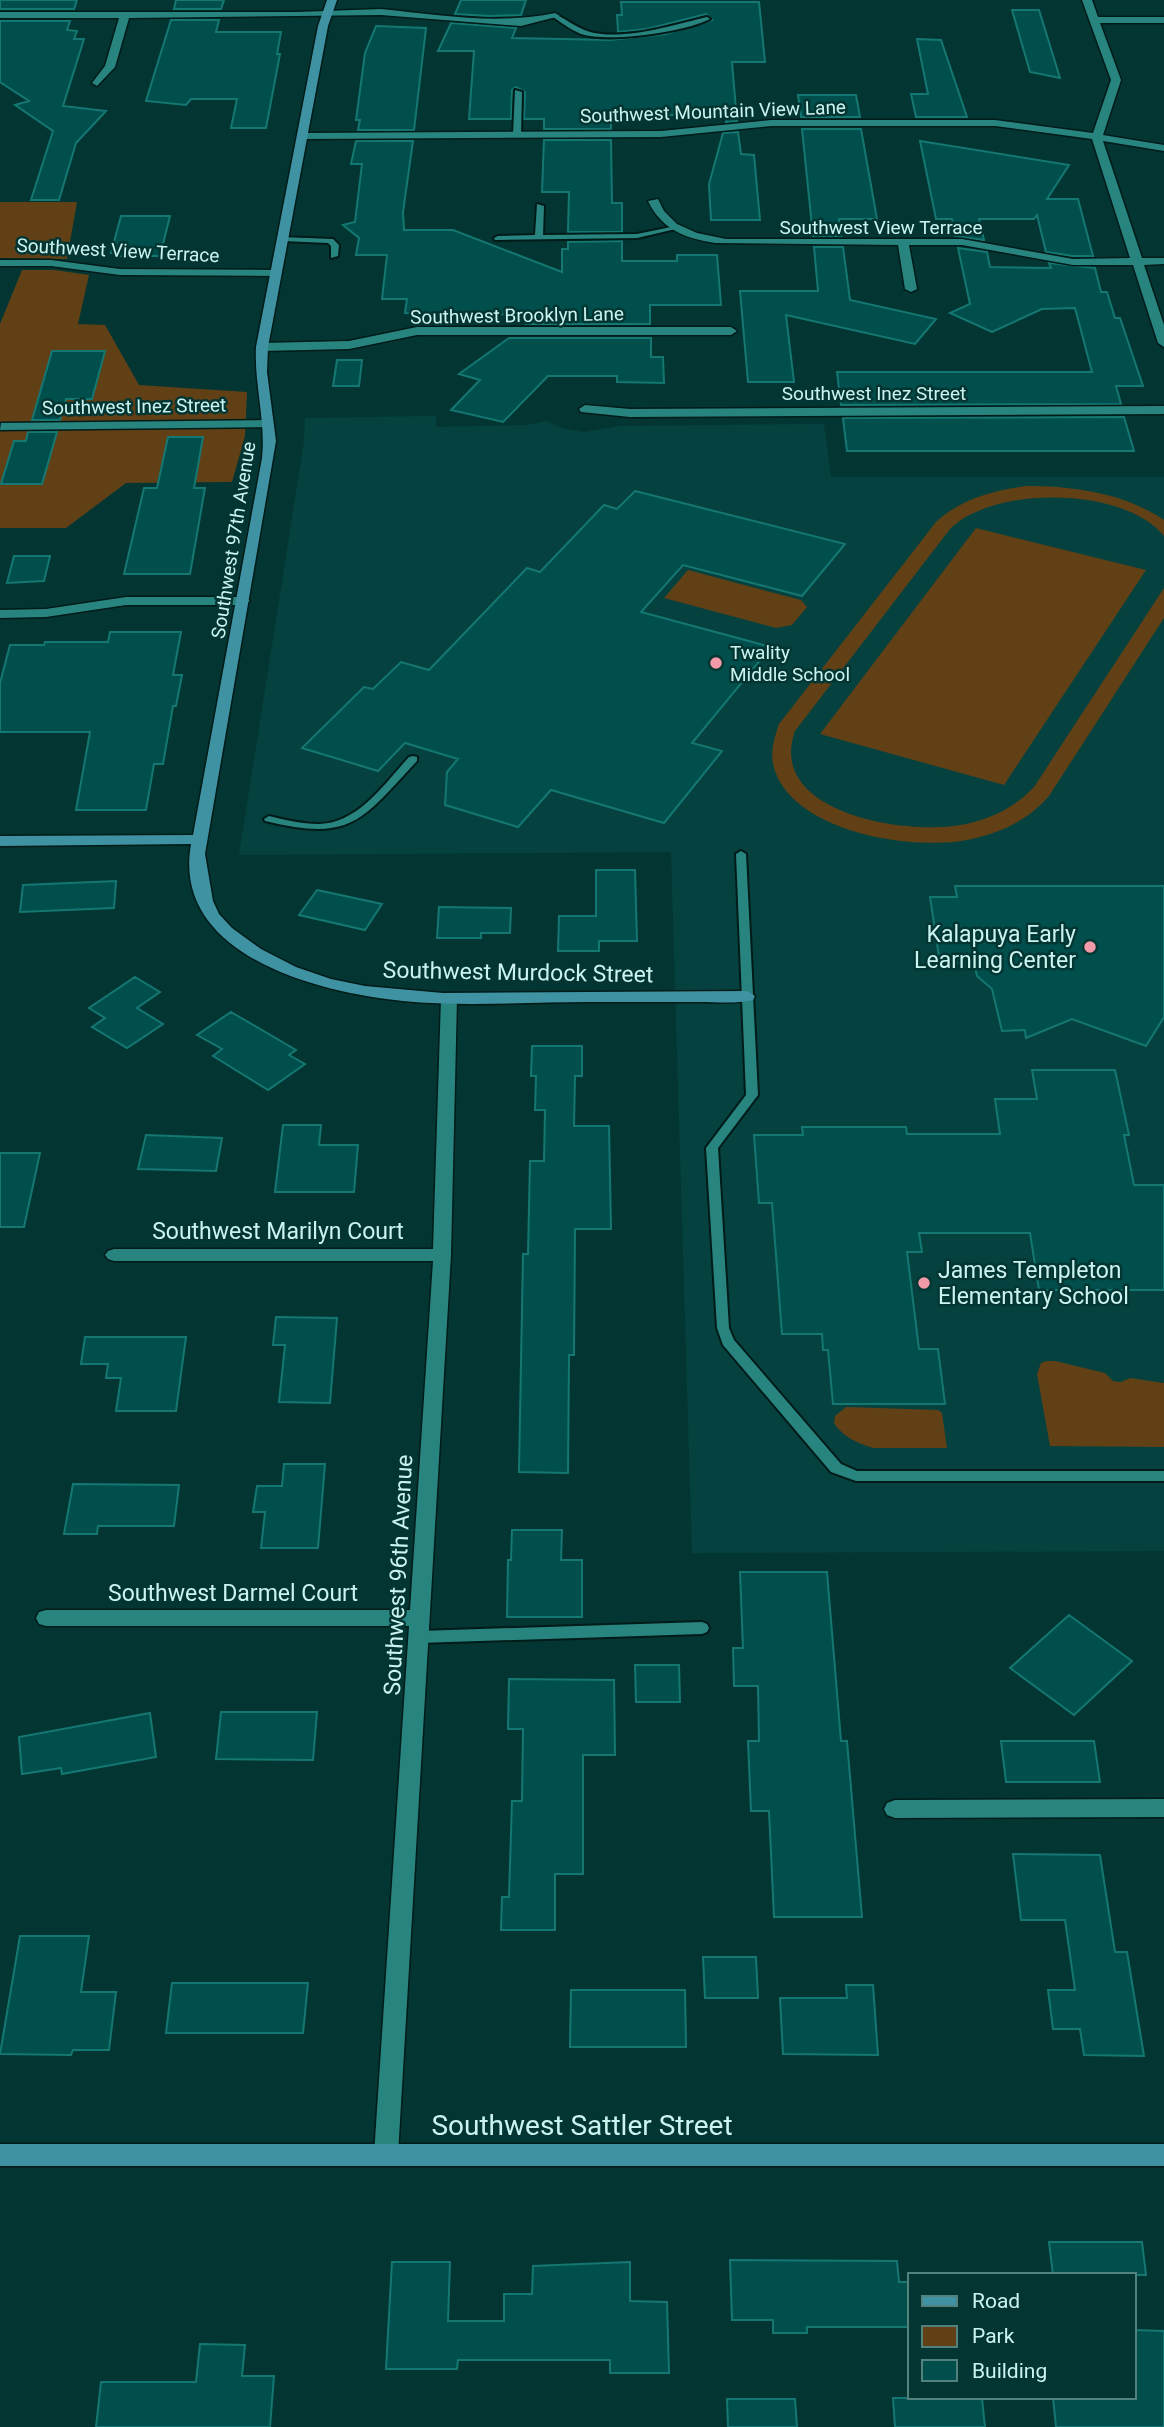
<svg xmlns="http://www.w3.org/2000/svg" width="1164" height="2427" font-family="Roboto,sans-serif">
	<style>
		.built { fill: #05423f }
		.green { fill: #614016 }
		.building { fill: #004f4c; stroke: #157772; stroke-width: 2 }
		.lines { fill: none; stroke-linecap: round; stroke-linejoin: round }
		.lane-casing { stroke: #011b19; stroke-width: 4 }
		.street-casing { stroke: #011b19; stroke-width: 3 }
		.secondary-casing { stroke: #011b19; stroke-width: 3 }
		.lane { fill: #28847f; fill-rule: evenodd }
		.street { fill: #28847f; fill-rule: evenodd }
		.secondary { fill: #3f92a1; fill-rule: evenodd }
		.poi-dot { fill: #f39aa8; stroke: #033633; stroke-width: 2.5 }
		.labels { text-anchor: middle; stroke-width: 5; stroke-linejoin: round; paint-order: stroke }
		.far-street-label { font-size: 19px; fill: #cbf3ef; stroke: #033633 }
		.far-poi-label { font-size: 19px; fill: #cbf3ef; stroke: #033633; text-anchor: start }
		.poi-label { font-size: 23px; fill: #cbf3ef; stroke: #033633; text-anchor: end }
		.street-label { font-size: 23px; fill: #cbf3ef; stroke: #033633 }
		.near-street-label { font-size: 28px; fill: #cbf3ef; stroke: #033633 }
	</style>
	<rect width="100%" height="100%" fill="#033633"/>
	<path class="built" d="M436,416V427L527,425L547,421L561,428L584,432L621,426L824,424L831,477H1164V1551L692,1553L671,852L239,855L304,442L305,418Z"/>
	<path class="green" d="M0,202H77L67,259L0,258Z
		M22,270H55L89,275L78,324L105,325L139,385L247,392L245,436L232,482L126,483L66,528H0V324Z
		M1026,486C1074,486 1124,493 1164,520V536C1125,487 994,485 950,529L795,731C765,815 914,838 970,823C995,817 1016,806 1034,787L1164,588V618L1049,796C1030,818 1005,831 976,838C920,853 797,834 775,771C769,755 774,739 779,724L936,522C962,498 993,491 1026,486Z
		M976,528L1146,570L1004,785L820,734Z
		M688,570L801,600L807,607L792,625L776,628L664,598Z
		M1047,1361H1055L1105,1373L1113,1381L1121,1382L1130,1378L1164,1383V1447L1050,1446L1037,1374L1041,1363Z
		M846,1407L938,1410L942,1413L947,1448H873C857,1443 843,1437 834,1423L835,1416Z"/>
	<path class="building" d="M0,0H77L74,9H0Z
		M176,0H224L221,9H174Z
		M461,0H526L521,15L490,16L455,14Z
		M621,2H759L765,62H732L737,121L726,122L728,115H641V117H611V129H544V119H524L525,92L516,87L512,90L511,119H469L474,51H438L451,23L516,28L512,38L610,40L666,34L712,20L706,14L647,29L618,32L617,15H622Z
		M1012,10H1039L1060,78L1030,72Z
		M171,20H219L216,32H281L277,54H280L266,128H231L237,99H191L186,105L146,101Z
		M0,21H70L67,30L77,31L74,39H84L63,106L106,111L76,143L59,200H31L53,131L15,105L29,101L0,82Z
		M376,26L426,28L414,130H358L360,120H356L365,53Z
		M917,39L941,40L967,117H916L911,94H928Z
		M798,95H856L860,117H801Z
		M802,129H861L877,219H839L841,236H813Z
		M738,132L741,154L754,155L760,220H711L709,184L723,133Z
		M544,140H611L612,203H622V232H568L569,192H542Z
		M356,141H413L403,212L404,230H453L562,272V249H568V242L622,241V261H677V255H717L721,305H650V324H527L540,315L405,313L407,299H382L387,255H356L359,238L343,225L355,222L362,164H351Z
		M920,141L1069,165L1047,199H1078L1093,256H1073L1046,252L1037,215L1034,219H979L984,240L955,236L952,219H936Z
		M121,216H170L160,256H116L117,253H111Z
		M814,247H843L850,300L936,319L915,344L786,315L794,382H748L740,291H818Z
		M958,248L987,252L990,267L1051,268L1049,263L1095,268L1101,292H1107L1115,318H1120L1143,386H1116L1121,404L841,405L837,372H1092L1075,308L1042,309L992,332L950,313L970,304Z
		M509,338H651V357H663L664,383L617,382V376H548L503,422L451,410L480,380L459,374Z
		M52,351H105L92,399H66L60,420H32Z
		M337,360H362L359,386H333Z
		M1124,417L1134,451H847L843,418Z
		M28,432H57L42,484H1L14,441H26Z
		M168,437H203L194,488H205L190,574H124L144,488H157Z
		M635,491L845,544L802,596L683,565L641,612L771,647L692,743L722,751L664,823L551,790L518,827L445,805L447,772L458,759L405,743L378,771L302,748L364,687L373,689L401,662L429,670L527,568L540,572L604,505L617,509Z
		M14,556H50L44,581L7,583Z
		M110,632H181L173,675H182L176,706H173L163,764H154L146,810H76L90,732H0V683L10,645H44L45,642H108Z
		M596,870H635L637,941H599V951H558L559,916H596Z
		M116,881L114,908L20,912L23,885Z
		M955,886H1164V1017L1146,1046L1072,1019L1026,1038L1025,1030L1002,1031L992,989L977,976L974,963H940L930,897H957Z
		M317,890L382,904L365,930L299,915Z
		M439,907L511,908L510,933H481V938H437Z
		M135,977L160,992L137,1008L163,1024L127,1048L92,1027L105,1018L89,1008Z
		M231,1012L296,1050L289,1055L305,1064L268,1090L213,1056L222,1049L197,1035Z
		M532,1046H582V1076H575L574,1126H609L611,1229H575L574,1355H569L568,1473L519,1472L523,1254H528L530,1161H544L545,1110H535L536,1076H531Z
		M1032,1070H1115L1129,1135H1124L1134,1185H1164V1290H1039L1030,1233H919L922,1252H907L919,1349H938L945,1404H833L828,1350H823L822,1334H782L772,1203H759L754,1135H803L802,1127H906L907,1134H1000L995,1099H1037Z
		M283,1125H321L319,1145H358L354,1192H275Z
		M146,1135L222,1138L216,1171L138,1169Z
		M0,1153H40L24,1227H0Z
		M276,1317L337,1318L330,1403L279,1402L285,1345H273Z
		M85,1337H186L176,1411H116L121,1378H106L108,1364H81Z
		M284,1464H325L318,1548H261L265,1512H253L257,1486H282Z
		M73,1484L179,1485L174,1526H98L97,1534H64Z
		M512,1530H562L561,1560H582V1617H507L508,1560H511Z
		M740,1572H827L841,1741H847L862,1917H774L769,1811H751L748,1741H759L758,1686H734L733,1648H743Z
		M1069,1615L1132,1661L1074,1715L1010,1668Z
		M635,1665H679L680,1702H636Z
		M509,1679L614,1680L615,1755H583V1874H555V1930H501L502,1897H509L512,1801H522L523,1729H508Z
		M221,1712H317L313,1760L216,1759Z
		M150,1713L156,1757L62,1774L61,1768L22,1774L19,1737Z
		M1001,1741H1094L1100,1782H1006Z
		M1013,1854L1100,1855L1115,1952H1127L1144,2056L1084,2055L1080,2029H1053L1048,1990H1075L1065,1920H1021Z
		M20,1936H89L81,1992H116L109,2050H73L71,2055L0,2054Z
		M703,1957H756L758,1998H705Z
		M172,1983H308L303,2033H166Z
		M846,1985H873L878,2055L783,2054L780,1998H847Z
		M571,1990H685L686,2047H570Z
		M1049,2242H1142L1146,2275H1053Z
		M730,2260L897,2261L899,2282H910V2327H807V2333H773V2320H732Z
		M392,2262H450L448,2321H504V2294H532L533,2266L630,2262V2301L667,2302L669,2373H610V2360H458L457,2369H386Z
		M1134,2330L1164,2331V2427H1056L1053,2397H1134Z
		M200,2344L245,2345L242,2376H274L270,2427H96L101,2382H196Z
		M893,2398H982L985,2427H895Z
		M727,2399H795L797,2427H728Z"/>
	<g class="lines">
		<defs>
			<path id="lane" d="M553,15H557C567,20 576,27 587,31C621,42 673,25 707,17L710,19C685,32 609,43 581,34C571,30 562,23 553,17Z
				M515,90L522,92L521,135L517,137L513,135Z
				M537,204L544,206L543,235L637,234L676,226L680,228L637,238L495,240L494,238L498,236L535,235Z
				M280,237L333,239L339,245L338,256L331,258V246L328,243L283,241L279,239Z
				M413,756L417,757V761C361,821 352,842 265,821L264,819L269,816C285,820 302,824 318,824C358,824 385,783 409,757Z
				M741,851L746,854L758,1095L718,1148L729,1328L734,1340L841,1464L857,1471H1164V1481H856L831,1472L723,1345L717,1328L706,1148L746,1095L736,854Z
				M702,1622L707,1624L709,1628L707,1632L702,1634L419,1643L414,1641L412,1637L414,1633L419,1631Z"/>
			<path id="street" d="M1082,0H1092L1098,17H1164V23H1100L1121,80L1103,135L1164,145V151L1103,141L1142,258H1164V264L1144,265L1164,325V347L1158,343L1133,265H1073L962,245H909L917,289L911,292L905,289L898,245L715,243C685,238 662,230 648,201L658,199L664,211L677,224L697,233L726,239H962L1073,259L1130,258L1092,139L995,126H771L661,137L304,139L299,136L304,133L661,131L771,120H995L1093,133L1111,80Z
				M381,9C440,15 497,25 555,13L560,16L521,26L381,15L129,18L115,67L97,86L92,83L105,66L119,18H0V12H297Z
				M0,260H51L120,269L276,270L282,273L276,276L120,275L51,266H0Z
				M417,327H731L737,331L731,335H417L349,349L262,351L256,347L262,343L349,341Z
				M585,405L630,409L1164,406V414L630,417L581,412L579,409Z
				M268,420L274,424L272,427L0,430L1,423Z
				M126,597H243L250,601L243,605H126L46,617L0,618V610L46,609Z
				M449,993L457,998L451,1255L398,2155L394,2163L386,2166L378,2163L374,2155L409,1626H46L39,1624L36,1618L39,1612L46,1610H410L433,1261H114L108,1259L105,1255L108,1251L114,1249H433L441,998Z
				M1164,1799V1817L895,1818L887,1815L884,1809L887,1803L895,1800Z"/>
			<path id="secondary" d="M327,0H337L328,26L268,347L267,372L276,441L205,854L213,901L219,914L232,928L261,949L296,967L331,979L365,986L443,993L747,991L755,996L753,1000C736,1004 717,1002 700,1002C663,1002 626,1002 588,1002C527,1002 464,1007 403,1001C320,993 171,956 191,844L0,846V836L193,835L262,458C266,421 254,384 256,347L318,26Z
				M0,2144H1164V2166H0Z"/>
		</defs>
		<use href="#lane" class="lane-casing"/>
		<use href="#street" class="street-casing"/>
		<use href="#secondary" class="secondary-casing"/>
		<use href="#lane" class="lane"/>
		<use href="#street" class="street"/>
		<use href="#secondary" class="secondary"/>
	</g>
	<g class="poi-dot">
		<circle cx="716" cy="663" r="7"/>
		<circle cx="1090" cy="947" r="7"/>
		<circle cx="924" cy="1283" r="7"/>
	</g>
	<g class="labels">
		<g class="far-street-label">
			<text transform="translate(713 111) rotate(-2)" y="7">Southwest Mountain View Lane</text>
			<text x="881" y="234">Southwest View Terrace</text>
			<text transform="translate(118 250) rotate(3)" y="7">Southwest View Terrace</text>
			<text transform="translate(517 315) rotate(-1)" y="7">Southwest Brooklyn Lane</text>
			<text x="874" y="400">Southwest Inez Street</text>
			<text transform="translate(134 406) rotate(-1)" y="7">Southwest Inez Street</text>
			<text transform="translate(233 540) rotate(-81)" y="7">Southwest 97th Avenue</text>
		</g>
		<g class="far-poi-label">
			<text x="730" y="659">Twality<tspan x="730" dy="22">Middle School</tspan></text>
		</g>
		<g class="poi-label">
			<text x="1076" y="942">Kalapuya Early<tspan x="1076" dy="26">Learning Center</tspan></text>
			<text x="938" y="1278" text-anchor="start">James Templeton<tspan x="938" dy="26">Elementary School</tspan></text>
		</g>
		<g class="street-label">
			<text transform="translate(518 972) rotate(1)" y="8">Southwest Murdock Street</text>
			<text x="278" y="1239">Southwest Marilyn Court</text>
			<text transform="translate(398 1575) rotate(-87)" y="8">Southwest 96th Avenue</text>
			<text x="233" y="1601">Southwest Darmel Court</text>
		</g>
		<g class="near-street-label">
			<text x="582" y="2135">Southwest Sattler Street</text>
		</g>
	</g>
	<rect x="908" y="2273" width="228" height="126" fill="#033633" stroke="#53827e" stroke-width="2"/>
	<rect x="922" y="2296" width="35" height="10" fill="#3f92a1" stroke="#53827e" stroke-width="2"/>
	<text x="972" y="2308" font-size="21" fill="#cbf3ef">Road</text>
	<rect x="922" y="2326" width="35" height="21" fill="#614016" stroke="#53827e" stroke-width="2"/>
	<text x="972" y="2343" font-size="21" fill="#cbf3ef">Park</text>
	<rect x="922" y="2360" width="35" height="21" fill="#004f4c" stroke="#53827e" stroke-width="2"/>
	<text x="972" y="2378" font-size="21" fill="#cbf3ef">Building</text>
</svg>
